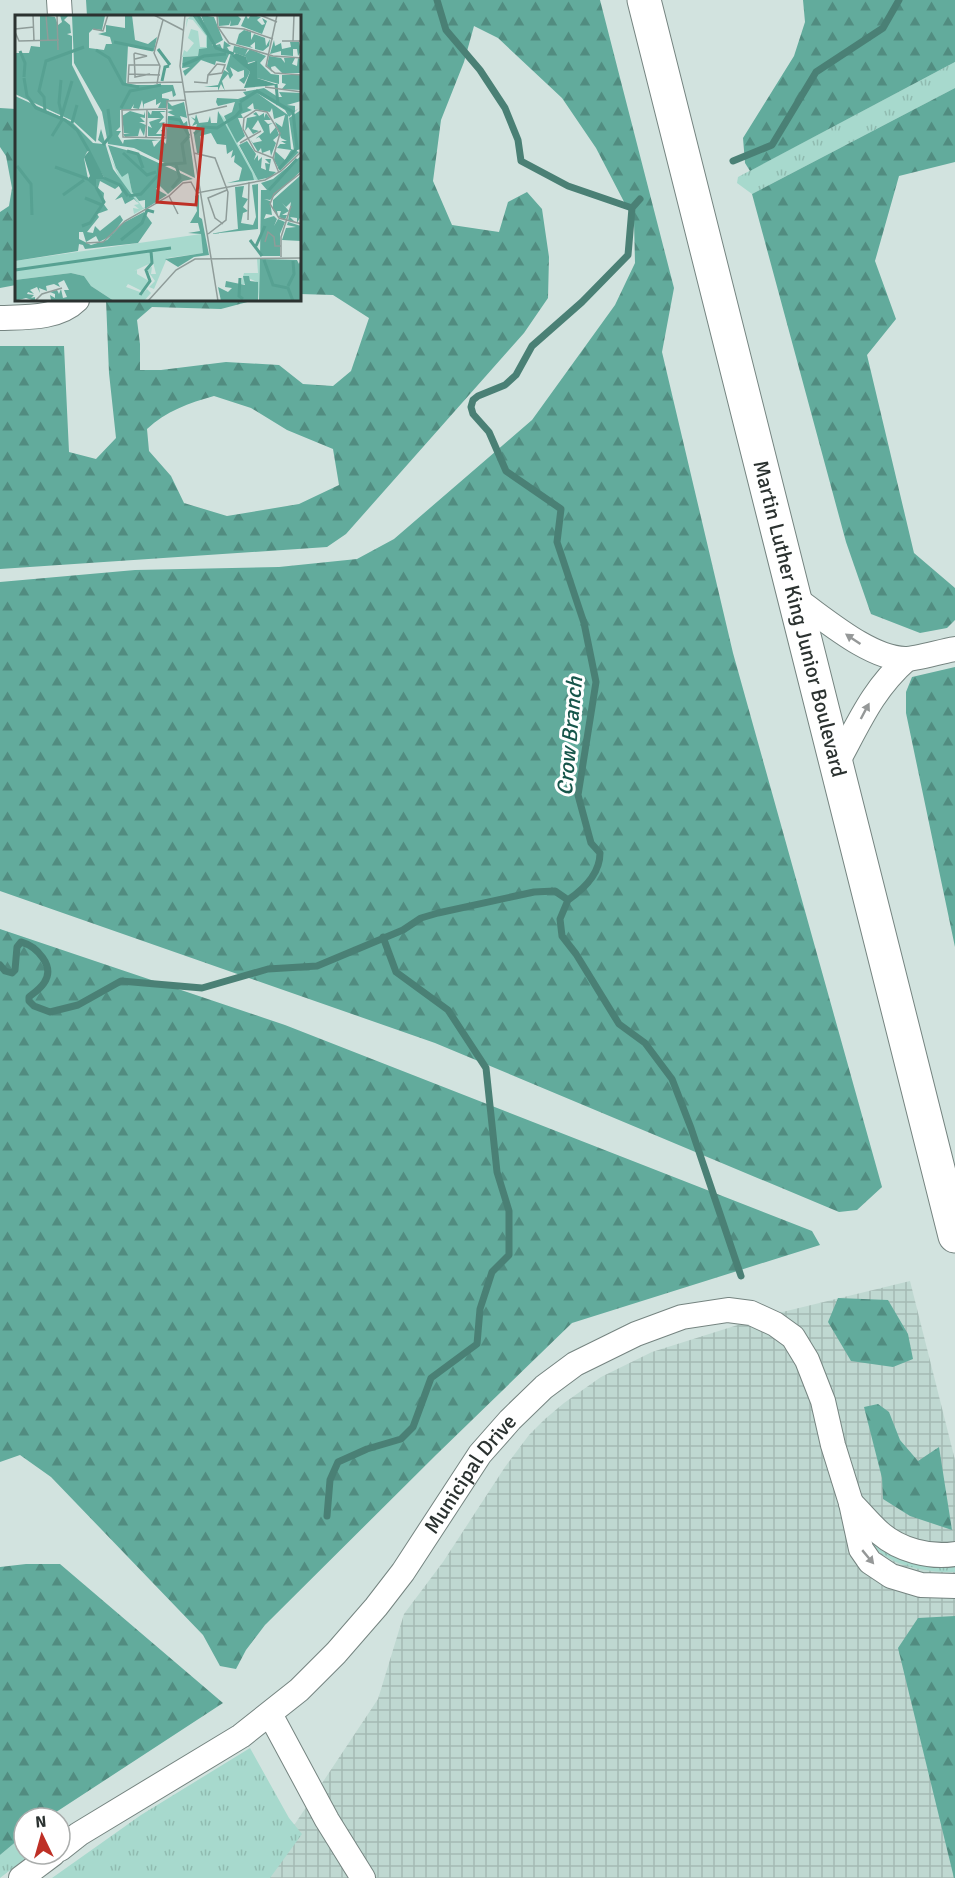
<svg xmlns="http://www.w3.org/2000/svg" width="955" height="1878" font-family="Signika,sans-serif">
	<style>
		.industrial { fill: url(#industrial-grid) }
		.grass { fill: url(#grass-tufts) }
		.forest { fill: url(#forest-firs); fill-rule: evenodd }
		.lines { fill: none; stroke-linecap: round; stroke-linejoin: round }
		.stream { stroke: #4a8075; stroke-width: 7 }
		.street-casing { stroke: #758480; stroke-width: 26 }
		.primary-casing { stroke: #758480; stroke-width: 35 }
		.street { stroke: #fff; stroke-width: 24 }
		.primary { stroke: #fff; stroke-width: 33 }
		.oneway { fill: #959898 }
		.labels { text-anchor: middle; stroke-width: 6; stroke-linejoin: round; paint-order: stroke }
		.street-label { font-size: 21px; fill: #2b3230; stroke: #fff }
		.water-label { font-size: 22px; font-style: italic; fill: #16554a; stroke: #fff }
		.inset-river { fill: none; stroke: #57a192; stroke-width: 3 }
		.inset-road { fill: none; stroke: #8f9c99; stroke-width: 1.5 }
		.view { fill: #be3026; fill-opacity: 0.15; stroke: #be3026; stroke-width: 3 }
		.inset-edge { fill: none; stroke: #2b3230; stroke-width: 3 }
	</style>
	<defs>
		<pattern id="industrial-grid" width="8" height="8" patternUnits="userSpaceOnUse" patternTransform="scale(1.5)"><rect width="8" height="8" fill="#bfd8d1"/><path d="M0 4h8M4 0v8" fill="none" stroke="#a4bab4"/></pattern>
		<pattern id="grass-tufts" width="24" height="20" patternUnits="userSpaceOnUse" patternTransform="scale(1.5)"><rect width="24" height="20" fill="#a7d9cd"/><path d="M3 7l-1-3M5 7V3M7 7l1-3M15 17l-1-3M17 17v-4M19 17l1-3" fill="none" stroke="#90bbb0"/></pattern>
		<pattern id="forest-firs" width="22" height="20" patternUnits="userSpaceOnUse" patternTransform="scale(1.5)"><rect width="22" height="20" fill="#62ab9c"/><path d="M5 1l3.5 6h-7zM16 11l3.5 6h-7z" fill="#518c80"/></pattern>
	</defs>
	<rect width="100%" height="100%" fill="#d2e3df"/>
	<path class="industrial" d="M910,1281L955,1460V1878H259L378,1699L404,1614L443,1562L505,1467L529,1435L545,1419L564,1403L601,1377L652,1352L766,1316Z"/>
	<path class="grass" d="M955,62V88L752,194L737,183L738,177Z
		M870,1541L955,1564V1572C929,1573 885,1566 870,1541Z
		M250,1748L289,1818L302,1834L270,1878H52L141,1815Z
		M24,1835V1854H31L0,1878V1855Z"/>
	<path class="forest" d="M86,0H600L674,288L662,352L733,653L882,1187L857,1210L839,1212L435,1043L0,891V582L135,570L279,567L357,559L394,539L532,420L615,305L635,263L634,221L596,148L562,98L498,38L474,26L464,62L441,120L433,181L452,225L499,232L508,202L527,192L542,209L549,257L548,298L524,333L346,534L327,547L0,569V346H64L69,452L96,459L116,438L109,373L106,300H255L221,309L152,307L137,320L140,344V370H161L226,362L279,365L303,384L333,386L351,371L369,318L333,295L300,294V16H87ZM214,396L251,408L287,430L333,449L339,485L299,504L227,516L184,503L171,476L149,451L147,429C166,411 189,403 214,396Z
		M803,0H955V62L750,171L745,163L743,138L794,56L805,22Z
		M955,88V162L899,176L875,261L896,319L867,355L914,553L955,588V620L947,628L920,633L871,614L846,542L752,194Z
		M0,108L16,109V285L0,288V212L9,206L12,188L6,156L0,147Z
		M955,667V947L906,713V692L912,677Z
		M0,929L285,1025L812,1231L820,1245L572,1323L437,1454L265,1625L246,1650L236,1669L220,1666L203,1635L51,1477L20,1455L0,1462Z
		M838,1298L888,1300L908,1334L913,1359L893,1367L851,1361L828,1322Z
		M878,1404L889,1412L900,1440L918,1461L939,1447L952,1530L910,1516L883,1499L882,1478L864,1407Z
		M26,1564H60L223,1703L47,1818H24V1835L0,1855V1567Z
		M955,1616V1878H954L898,1648L918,1618Z"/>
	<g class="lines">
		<path class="stream" d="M437,0L446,30L480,70L505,108L518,140L521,161L568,186L632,208
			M733,161L772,145L816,72L883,28L899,0
			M568,900L560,919L562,936L576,954L619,1024L645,1043L672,1079L691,1128L741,1276
			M0,965L5,971L12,973L15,970L17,947L21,942C36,946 56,966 44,983C40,989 34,993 29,997V1001L34,1006L50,1012L78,1005L121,981L202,988L268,969L317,966L403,930L421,918L438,913L534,892L555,891L568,900C584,889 600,873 600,853L591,843L578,795L596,682L584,623L557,542L561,509L506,471L489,432L473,414L471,407L473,400L478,396L505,385L516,375L532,346L582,302L628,255L632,208L640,199
			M327,1516L330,1480L338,1462L367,1449L401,1439L413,1427L431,1378L477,1344L480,1309L492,1272L509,1255V1211L497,1172L486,1068L448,1010L396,972L383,937"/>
		<defs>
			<g id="street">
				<path d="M59,0L60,16"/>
				<path d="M0,318C25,317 58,319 77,300"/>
				<path d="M796,599C825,619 869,658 905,659C916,659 942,651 955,649"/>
				<path d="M837,763C859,723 872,690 907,659"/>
				<path d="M851,1503C861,1513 870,1524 880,1533C900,1550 929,1558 955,1554"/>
				<path d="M270,1714L327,1820L363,1878"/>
				<path id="s1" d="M60,1849L79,1834L241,1736L299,1690L336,1653L376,1607L403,1572L480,1454L510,1420L544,1387L575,1364L636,1334L682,1317L728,1310L751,1313L775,1324L793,1337L807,1360L823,1401L833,1445L851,1503L861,1549L870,1562L891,1576L921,1585L955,1586"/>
				<path d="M21,1878L53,1854"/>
			</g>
			<g id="primary">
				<path id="s2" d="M644,0L955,1236"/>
			</g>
		</defs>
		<use href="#street" class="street-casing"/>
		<use href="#primary" class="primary-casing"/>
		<use href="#street" class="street"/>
		<use href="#primary" class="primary"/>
	</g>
	<defs><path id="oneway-solid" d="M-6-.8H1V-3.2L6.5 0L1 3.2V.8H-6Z" transform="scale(1.5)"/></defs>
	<g class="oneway">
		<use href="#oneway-solid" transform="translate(853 639) rotate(-146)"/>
		<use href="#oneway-solid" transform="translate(865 711) rotate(-62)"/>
		<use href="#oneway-solid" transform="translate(868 1557) rotate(50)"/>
	</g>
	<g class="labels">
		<g class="street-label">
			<text dy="7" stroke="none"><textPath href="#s2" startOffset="638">Martin Luther King Junior Boulevard</textPath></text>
			<text dy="7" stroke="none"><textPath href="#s1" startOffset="564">Municipal Drive</textPath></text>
		</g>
		<g class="water-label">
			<text transform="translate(569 736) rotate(-85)" y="8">Crow Branch</text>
		</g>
	</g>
	<g transform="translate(15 15)">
		<rect width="286" height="286" fill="#d2e3df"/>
		<path d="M172,0V4L177,0L192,21V34H184L183,41L167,42L169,35L172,37L179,28L173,23L176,14L183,16L185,32H191V21L178,5L173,4L171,13ZM204,98L212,106L215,103L222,128L243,165H239L210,110L178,120L209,109ZM93,137L103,157L113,158L117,177L128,193L141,187L119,199L118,193L124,194L119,190L124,189L108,172ZM186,219L189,238L152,243L139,274L134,272L140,266L132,255L133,253L137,252L136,259H141L138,247L119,256L122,255V259L134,266L133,270L127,276L113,269L111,272L125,277V281L132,274L136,278L129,286H99L76,271L69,261L56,258L0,265V246ZM242,244H245L244,286L242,267L229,261L231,269H226L229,258H243Z" fill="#a7d9cd"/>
		<path d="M25,0L40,2L43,10L47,7L45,0H54L49,5L55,10L56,18L52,19L57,21V50L83,102L81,127L58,106L0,79V38H14L16,31L25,32ZM57,0L90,1L87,15L78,14L74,18V33L89,35L91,29H97L95,22L83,19L91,17V10L110,13V0H117L120,25L133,29L142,22L139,36L113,30L111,70H158L161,80L158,82L157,76L147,79V83L154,84L151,93H143L146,87L141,90V84L129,89V94L127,85L124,94L118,93L119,89L116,94L105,95V112L101,116H106L103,121L108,129L109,125L122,124L145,125L137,126L139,132L146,124L151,129L153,101H160L152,97L158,95L153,94V87L157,91L169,87L172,103L165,101L168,109L172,106L180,163L119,133L93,129L87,97L59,48ZM177,0L186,2L191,14L186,0L199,2L208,25L199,30L196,25L198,31L205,29L208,36L209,26L216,31L212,32L215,37L210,48L201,46L200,50L186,45L170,61L168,56L175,52L167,53L168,42L183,41L184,34L192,33V21ZM203,0H222L226,4L223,10L215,11L216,5L214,10L204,11ZM231,0L233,4L236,0L246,2L242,5L247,10L250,9L247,3L252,6L247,19L226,11ZM229,15L236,17V25L239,19L250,23L251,31L255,24L254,31L248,36L240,34V27L235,31L238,33L221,29L224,19ZM259,25L260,31L266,28L267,34L276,32L275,27H284L286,36L283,41L282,34H278V41L266,40V36L255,39ZM219,31L233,34L230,40L235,34L251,41L245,48L256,59L264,60V69L242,63L240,46L232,48L231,42L218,37ZM216,38L235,57L229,69L224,65L229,62V55L223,57L215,52L218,60L215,64L213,59L207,66L210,76L206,69L203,76V72H189L203,70L209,55L214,58L211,54ZM254,41L266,43L270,48L269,43H280L277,49L282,51L283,43L286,44V58H267L260,51L256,52L257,57L252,51ZM267,60H286V75L267,74L271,69L267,68ZM249,73L263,82H267L264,77L286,78V86L272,90L280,91V96L284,93L274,102L270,95L242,78L273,100L276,134L284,137L265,156L259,145L260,136L270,145L276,135L262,133L265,129H271L266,126H272L266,123L260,107L267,112L270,100L259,104L257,93L255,97L239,94L238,88L232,93L237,95L226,99L228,103H223L230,121L222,128L212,109L214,105L212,107L209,101L217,97L220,87L203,91L201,87L202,83L223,84L231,81L228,77ZM0,81L57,107L78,128L88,129L83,125L86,114L98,154L122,187L119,184L110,189L107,182L100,185L107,177L104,171L100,174L85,166L83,173L89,178L88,188L93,195L82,199L84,202L72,217L78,218L80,211L85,216L105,200L108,205L96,221L84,227L81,221L71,227L68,217H64V224L76,230L92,225L108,208L129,197L137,208L123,228L70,234L68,230L64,229L63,236L0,246ZM73,135L90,164H81V172L73,164L69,143ZM286,95V134L279,136L274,103ZM115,96L129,100L130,96V103L125,102L130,107H124L131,110L129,121L125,113L123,121L110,122L108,119H115L109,118L107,101ZM133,96L136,100L137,96H149L151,97H145L149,102L144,108L150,107L141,119H148L146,115H149L150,121H133V111L137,113L134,107L146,103H133ZM203,96L237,158L239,165L212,168L224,165L227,153L219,147L220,140L216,143L218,135L212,139L211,130L202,129L196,118L185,121L186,139L182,138L179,120L182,109L177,111L180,106L176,102L180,104L181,99L184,108L193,107L195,101L196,108H202ZM241,97L244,101L249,98V103L251,98L256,105H249L253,109L258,108L254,110L255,119L261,112L264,120L258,125L261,128L256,141L255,135L247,138L246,133L243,137L235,124L238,128L247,126L244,122L240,124L249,117L243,105L237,114L244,116L238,119L233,112L230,116L232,103L242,101L238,99ZM232,126L241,139L239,145L243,140V146L247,142L246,153L251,155L250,148L255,149L250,144H256L254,156L261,157L256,162L243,165L224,130ZM93,130L122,138L178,164L168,166L153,179L144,170L141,174L152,180L130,194V185L124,186L117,177L113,158L107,162L101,153ZM286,141V156L255,185L249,184L255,186L257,200L251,199L249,204L259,201L262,204L259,211L263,204L270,207L265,219V241H245L246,175H252L246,168L258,164ZM286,160V201L282,208V203L275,202L280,207L273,206L276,187L271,192L267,188L274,196L267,200H272L270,205L264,202L266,196H262L263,201L258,195V185ZM243,169V214L195,219L223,214L220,172L229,171L227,182L233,184L228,192L233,196L228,198L226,208L238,210L241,202L237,170ZM184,180V202L187,204L194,240L179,242L163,252L150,244L188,238L186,219L173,218L185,216L183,208H175L182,196L180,181ZM273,207L286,211V226L267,225L271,213L281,212L272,210ZM245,244L282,245L284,249L286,244V286H244ZM56,258L69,261L76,271L99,286L36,285L35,280L40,283V279L35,277L42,275L44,279L46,274L48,283L52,282L49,275H54L49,265L43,268L45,272L39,269L31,271L32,276L24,273L25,278L22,272L15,275L19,279L13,277L12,279L19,280L16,283L20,282V286L11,283L0,286V265ZM228,261H234L235,266L243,267V286H206L203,272L213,277L217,273L210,272L211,266L230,270Z" fill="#62ab9c" fill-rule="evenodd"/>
		<path d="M221,38L231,42L233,49L242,46V63L263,70L229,73L235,57L217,41ZM75,135L90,164H81V173L72,165L75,161L69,142Z" fill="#57a192"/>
		<path class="inset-river" d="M183,0L201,33L219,39M99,27L138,35M143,34L155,50M81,35L94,43L108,69L124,72M5,36L10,48L9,62M168,50L189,41L211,39M9,63L12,81L21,93L50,105L62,115L74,136M46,65L44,88L47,101M147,66L150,52L154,51M261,69L263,90M225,87L242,76L278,97L282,133L264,154M106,93L115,76L146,70M30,97L29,82L24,76L31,46L69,32M46,103L57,66M153,103L165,105L174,121M57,108L62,90M179,119L188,112L202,113L221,101L226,95L225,88M37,121L47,105M88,130L96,120L93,94M112,136L123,139L128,153M108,138L132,160L141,157M2,151L16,169L17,200M40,152L73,164M89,163L105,170L113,181M157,173L165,163L161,150M254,175L282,144M48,180L69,165M114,181L126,179L143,160L144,150L170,148L167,129L174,121M70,183L87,190M67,211L75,208L89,187L81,172M106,225L127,208L132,195L139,197M235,225L247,241M241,231L250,211M249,245L258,270L273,273L278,286M0,255L156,233M225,263L224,281L228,284M273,271L279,259L278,246M125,280L135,266L131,255L137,248L136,236"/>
		<path class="inset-road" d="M18,0L19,26M31,0L33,25M42,0L43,35M139,0L168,15M170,0L165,51L203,286M202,0L203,12L214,28L258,41L287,43M245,0L262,7M262,0L251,51L260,58L287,60M203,12L229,14L258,24M0,14L19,12M78,14L88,16L93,0M0,17L4,26L44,25M267,26H287M278,26L279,0M120,44L132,41L120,38L119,39L120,59V62L135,59M144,50H114L113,68L168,67M113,59L145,60M179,67L192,68L193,60L207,58L210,50L202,49L193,60M142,69L145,51L139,38L148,5M250,72L287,77M169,77L231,75M152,94L107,95L108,122L151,123L152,86L171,85M173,100L212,91M131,123L132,95M225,128L246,116M179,138L200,143L213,177L211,205L193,219M258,143L240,136L228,114L229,103L241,95L252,97L265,118L258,143L264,158M287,157L259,179L255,189L264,203L287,209M154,181L163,199M233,205L234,167M208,209L200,203L193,183L212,175M250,227L253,217L259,222L260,231H266M71,228L88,227L110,206L154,181L168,168L176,167L182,178L250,165L266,156L287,136M266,242V222L276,191M20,286L27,279L47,273M133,286L161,255L180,244L287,243"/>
		<path class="view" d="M149,110L188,114L181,190L142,187Z"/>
		<rect width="286" height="286" class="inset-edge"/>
	</g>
	<g transform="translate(42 1836) rotate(355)"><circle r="28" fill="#ffffff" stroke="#aaadac" stroke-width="1.5"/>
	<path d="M0-4.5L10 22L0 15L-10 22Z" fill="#be3026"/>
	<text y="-9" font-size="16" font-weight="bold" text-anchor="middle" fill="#2b3230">N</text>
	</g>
</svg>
